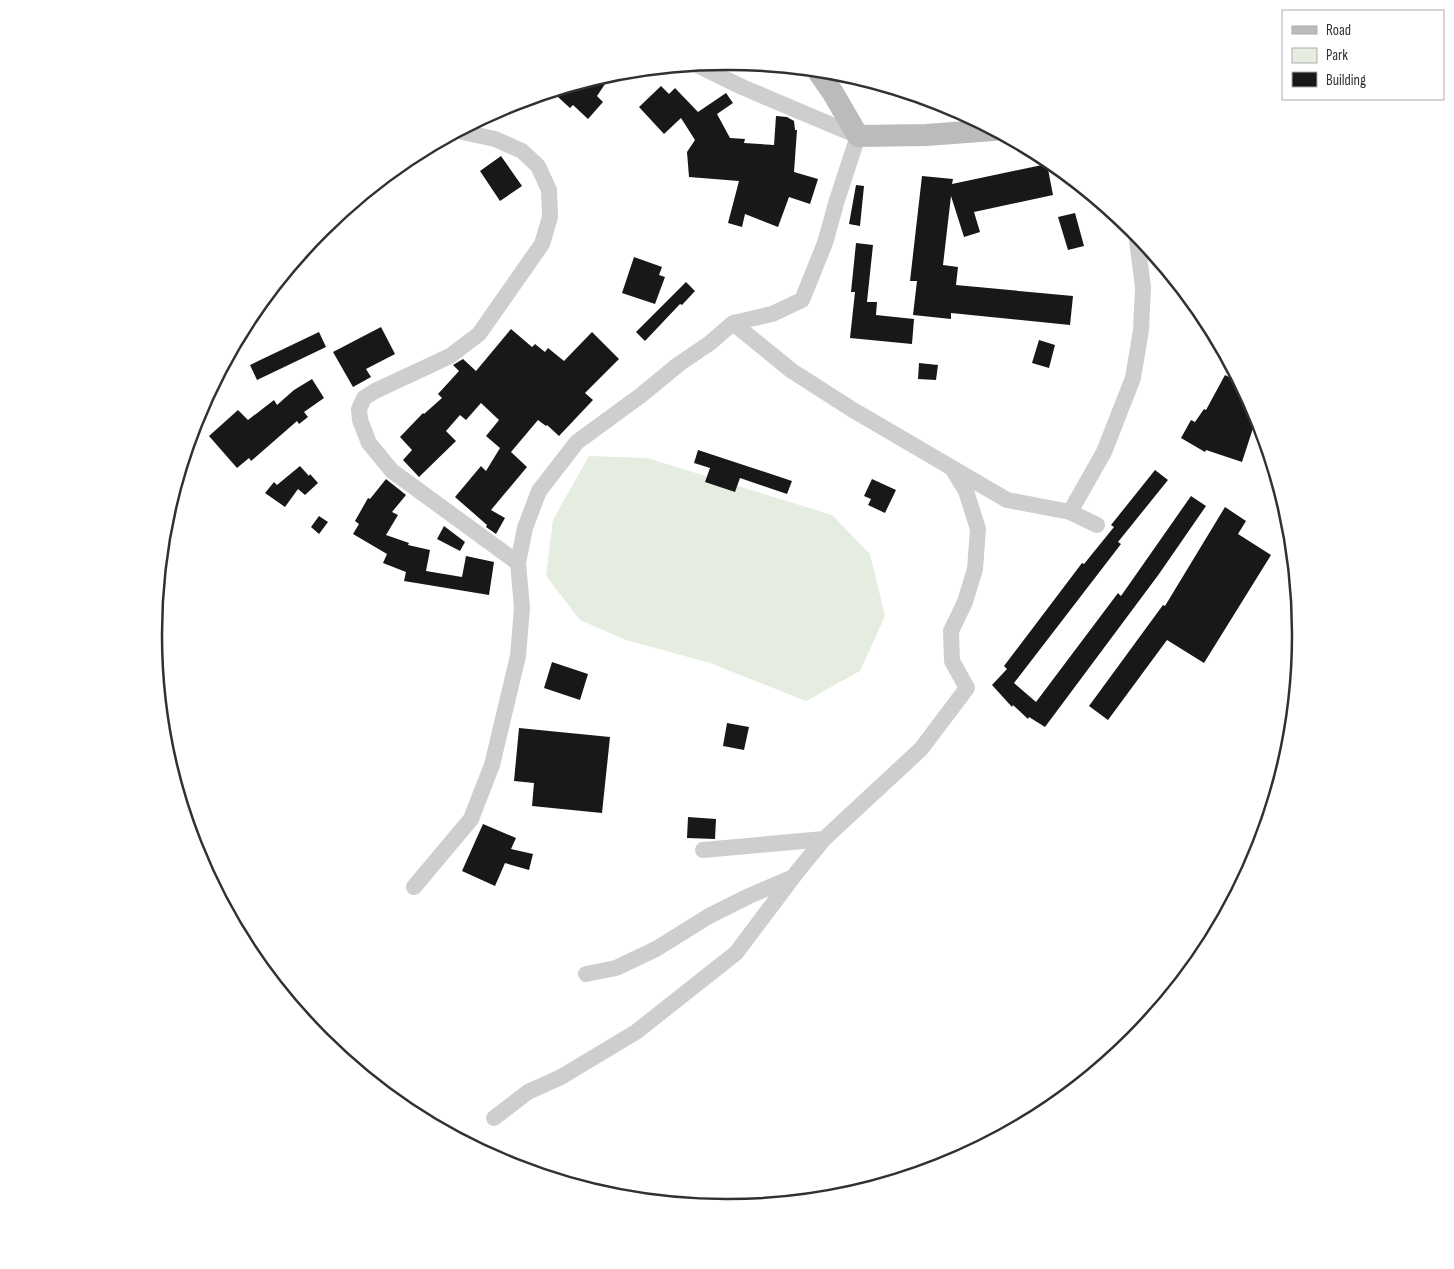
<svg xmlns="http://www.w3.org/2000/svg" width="1454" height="1269" font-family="'Sofia Sans Condensed',sans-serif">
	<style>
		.green { fill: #e4eddf }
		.building { fill: #181818 }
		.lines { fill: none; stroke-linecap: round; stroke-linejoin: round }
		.minor { stroke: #cecece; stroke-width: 16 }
		.secondary { stroke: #bbb; stroke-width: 22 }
		.rim { fill: none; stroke: #313131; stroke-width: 2.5 }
	</style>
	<rect width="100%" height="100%" fill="#fff"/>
	<path class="green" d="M589,456L647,458L832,515L870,554L885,616L860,671L806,701L710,663L626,640L580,620L546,576L553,520Z"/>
	<path class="building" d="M600,77L607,81L597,96L603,102L588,119L573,105L570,108L558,97L563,88Z
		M661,86L669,94L675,88L698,112L726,93L733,103L717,114L730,138L745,139L744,143L774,145L776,116L787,117L794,121L795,130H797L794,172L818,179L810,204L789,197L778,227L745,214L742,227L728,223L739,181L689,177L687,152L695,140L681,118L664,134L639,107Z
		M501,156L522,186L500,201L480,171Z
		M1047,164L1053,195L974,212L980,232L964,237L951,196L943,265L958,267L956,285L1073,296L1070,325L951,313V319L913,315L917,281H910L922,176L953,179L952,184Z
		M856,185L864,186L860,226L849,224Z
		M1075,213L1084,246L1068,250L1058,217Z
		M856,243L873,245L867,302H877L876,315L914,319L912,344L850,338L855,292H851Z
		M634,257L662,267L659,275L665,277L655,304L622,293Z
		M686,282L695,291L682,305L680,304L645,341L636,332Z
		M381,327L395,354L366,369L371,377L353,387L333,352Z
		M511,329L532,347L535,344L545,352L548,348L564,361L592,332L619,359L585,393L593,400L559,436L547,425L546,426L538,420L511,452L527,467L491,510L505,518L496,534L486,527L487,525L455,497L481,466L486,471L500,448L486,436L499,420L481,403L466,420L460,415L446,431L456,441L419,477L403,460L412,450L400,437L423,413L424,414L442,398L438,394L459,371L453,365L463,359L476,371Z
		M319,332L326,347L257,380L250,365Z
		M1039,340L1055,345L1049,368L1032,363Z
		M919,363L938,365L936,380L918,379Z
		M1225,375L1239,382L1257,416L1242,462L1206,450L1205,452L1181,438L1191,420L1195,422L1204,409L1206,410Z
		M312,379L324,398L304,412L308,417L299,424L297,421L251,461L249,458L237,468L209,436L238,410L248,420L274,400L277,405L294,390Z
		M698,450L792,481L787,494L740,478L735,492L705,482L710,468L694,463Z
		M300,466L309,476L310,474L318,483L305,495L298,489L285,507L265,493L274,482L277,485Z
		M1155,470L1168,480L1118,542L1121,544L1014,683L1036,702L1118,593L1121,596L1191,496L1206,506L1159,574L1045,727L1029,717L1028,719L1013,705L1012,707L992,685L1007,669L1004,666L1082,563L1084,564L1114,527L1111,525Z
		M386,479L406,495L392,512L398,515L386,535L409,543L408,545L430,550L426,571L462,577L466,556L494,562L489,595L404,581L406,572L383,563L387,554L353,534L359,524L355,521L368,498L370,499Z
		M872,479L896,490L885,513L868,505L871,499L864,496Z
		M1225,507L1246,521L1238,534L1271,555L1204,663L1167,640L1108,720L1089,706L1163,605L1165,606Z
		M319,516L328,522L319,534L311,527Z
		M444,526L465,542L460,551L437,539Z
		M552,662L588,674L580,700L544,688Z
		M727,723L749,727L744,750L723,746Z
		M519,728L610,737L602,813L532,806L534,783L514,781Z
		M688,817L716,819L715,839L687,838Z
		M483,824L516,838L511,849L533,854L529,870L505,863L495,886L462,871Z"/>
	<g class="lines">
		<path class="minor" d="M458,131L495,139L522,151L538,166L549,190L550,217L542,244L479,334L450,356L375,391L364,398L359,409L360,420L369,443L392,471L518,563
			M733,323L792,371L853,410L1007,500L1070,512L1097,525
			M1070,512L1104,452L1133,378L1141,330L1143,287L1136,233
			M703,850L824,839L921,749L967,688L952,661L951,631L965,602L975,569L978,529L966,491L952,468
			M414,887L471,819L492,765L518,656L522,608L518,563L525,528L539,491L577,442L640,396L679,364L710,343L733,323L772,314L802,300L825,243L837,200L858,136L742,87L695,64
			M586,974L616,968L656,949L709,916L749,896L791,878
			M494,1118L528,1092L561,1077L636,1032L736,953L797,872L824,839"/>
		<path class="secondary" d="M817,70L833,93L858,136L926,135L994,130"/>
	</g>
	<path d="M0 0H1454V1269H0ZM726 70H728A564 564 0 0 1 1292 634V635A564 564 0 0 1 728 1199H726A564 564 0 0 1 162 635V634A564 564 0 0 1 726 70Z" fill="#fff" fill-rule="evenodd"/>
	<path class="rim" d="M726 70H728A564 564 0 0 1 1292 634V635A564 564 0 0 1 728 1199H726A564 564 0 0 1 162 635V634A564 564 0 0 1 726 70Z"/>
	<rect x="1282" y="10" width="162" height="90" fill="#ffffff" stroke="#adadad"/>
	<rect x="1292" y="26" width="25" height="8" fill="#bbbbbb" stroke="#adadad"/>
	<text x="1326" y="35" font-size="15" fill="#313131">Road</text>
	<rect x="1292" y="48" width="25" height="15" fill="#e4eddf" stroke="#adadad"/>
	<text x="1326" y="60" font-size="15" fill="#313131">Park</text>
	<rect x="1292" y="72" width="25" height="15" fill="#181818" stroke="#adadad"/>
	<text x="1326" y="85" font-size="15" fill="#313131">Building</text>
</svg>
